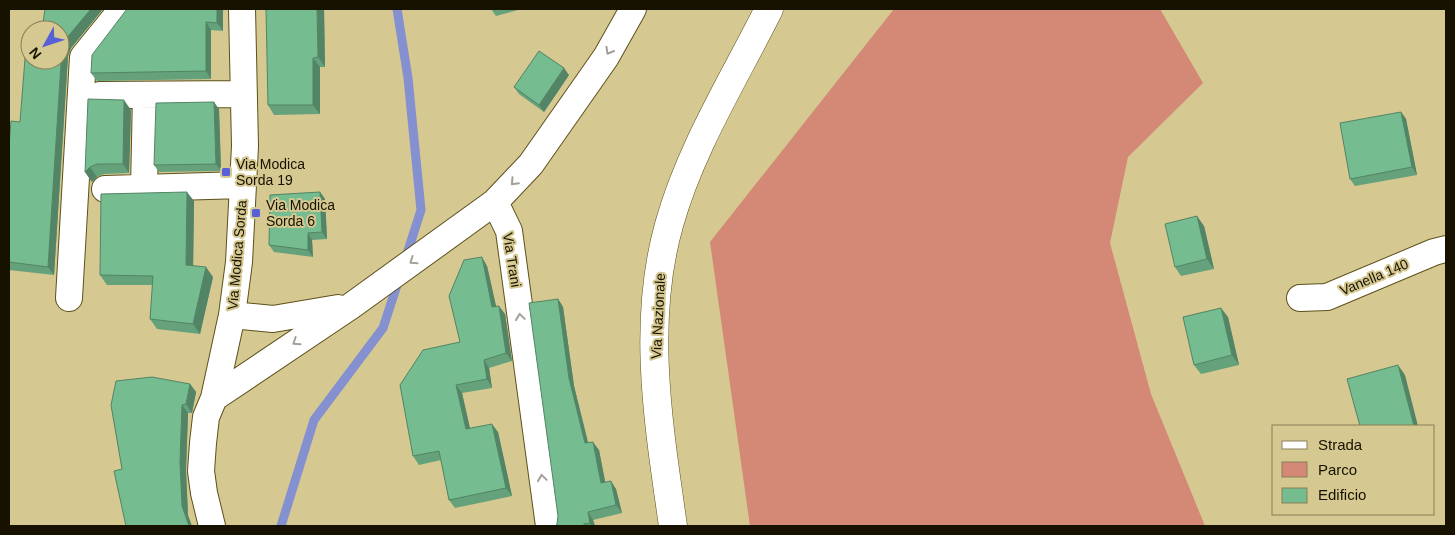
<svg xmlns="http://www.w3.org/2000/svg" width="1455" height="535" font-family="Arial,sans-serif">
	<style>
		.green { fill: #d38975 }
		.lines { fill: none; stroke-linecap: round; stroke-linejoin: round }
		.stream { stroke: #8490d0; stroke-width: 9 }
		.minor-casing { stroke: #5d501b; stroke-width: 28 }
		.tertiary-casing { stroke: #5d501b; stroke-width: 29 }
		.minor { stroke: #fff; stroke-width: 26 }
		.tertiary { stroke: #fff; stroke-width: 28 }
		.wall { fill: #65a27c }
		.shaded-wall { fill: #528465 }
		.building { fill: #75bc90; stroke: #528465 }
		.oneway { stroke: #a2a099 }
		.poi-dot { fill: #5860d7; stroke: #d5c891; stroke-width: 2 }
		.labels { text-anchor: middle; stroke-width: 4; stroke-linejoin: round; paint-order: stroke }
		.poi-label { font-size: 14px; fill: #171200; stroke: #d5c891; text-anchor: start }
		.street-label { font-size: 14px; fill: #171200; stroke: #d5c891 }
	</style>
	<rect width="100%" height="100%" fill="#d5c891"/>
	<path class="green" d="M894,9H1160L1203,83L1128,157L1110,243L1151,394L1205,526H750L710,242Z"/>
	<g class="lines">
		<path class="stream" d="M397,9L408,78L421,210L405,260
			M281,526L314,420L383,328L399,279"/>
		<defs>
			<path id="minor" d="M100,95L244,94
				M144,188L146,95
				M105,189L243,185
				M495,202L509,231L549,526
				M69,298L83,57L122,9
				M1300,298L1327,297L1434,252L1446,249
				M232,315L273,319L338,308
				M214,398L351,306L495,202L531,164L606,57L633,9
				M212,526L204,493L201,471L203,443L206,417L214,398L232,315L239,262L245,146L242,9"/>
			<path id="tertiary" d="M673,526C659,427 641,324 669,225C690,149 734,79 769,9"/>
		</defs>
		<use href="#minor" class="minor-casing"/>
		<use href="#tertiary" class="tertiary-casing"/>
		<use href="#minor" class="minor"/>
		<use href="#tertiary" class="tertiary"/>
	</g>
	<path class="wall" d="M45,9H103L71,48L68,56L54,275L9,270V146L20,122L60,60Z
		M223,9V31L211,30V79L97,81L91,73Z
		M324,9L325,67H320V114L274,115L268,105Z
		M491,9H522L496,16Z
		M569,75L544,112L519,94L514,87Z
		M219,109L221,171L159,172L154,165Z
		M131,110L129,173L104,174L97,177L92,182L85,172Z
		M1401,112L1406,119L1417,175L1355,186L1350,179Z
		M320,192L325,199L327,239L312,240L313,257L274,252L269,245Z
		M194,201L193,266L213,277L200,334L157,329L150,319L153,285H107L100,275Z
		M1204,226L1214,269L1181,276L1175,267Z
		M487,266L496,306L505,314L512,361L489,368L492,388L462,393L470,428L498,432L512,496L455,508L449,500L441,460L419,465L413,456L460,342Z
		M558,299L563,307L574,386L588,442L599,450L605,482L616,489L622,513L593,520L595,526H555L557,524L558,516Z
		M1228,317L1239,365L1201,374L1194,365Z
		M190,384L196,392L192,413H188L186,470L188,515L122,469Z"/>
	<path class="shaded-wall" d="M91,9H103L71,48L68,56L54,275L48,267L62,48L65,40Z
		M217,9H223V31L217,23Z
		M317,9H324L325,67L318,57Z
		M206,22L211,30V79L206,71Z
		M313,58L320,67V114L313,105Z
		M564,68L569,75L544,112L539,105Z
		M124,100L131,110L129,173L123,164Z
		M214,102L219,109L221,171L216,164Z
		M1401,112L1406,119L1417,175L1412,167Z
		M90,167L97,177L92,182L85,172Z
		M187,192L194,201L193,275L186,265Z
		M320,192L325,199L327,239L322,232Z
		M1197,216L1204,226L1214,269L1207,259Z
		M308,233L312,240L313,257L308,250Z
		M482,257L487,266L498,315L492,307Z
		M206,267L213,277L200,334L193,324Z
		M558,299L563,307L574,386L590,451L585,443L569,378Z
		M499,306L505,314L512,361L506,353Z
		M1221,308L1228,317L1239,365L1232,355Z
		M484,360L489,368L492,388L487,379Z
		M1398,365L1405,375L1418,426H1414Z
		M190,384L196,392L192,413L186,404Z
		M456,385L462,393L472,438L466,429Z
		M182,405L188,413L186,470L188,515L192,526H189L182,506L180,462Z
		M492,424L498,432L512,496L506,488Z
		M593,442L599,450L607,491L601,483Z
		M611,481L616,489L622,513L616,505Z
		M588,512L593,520L595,526H592L590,523Z"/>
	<path class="building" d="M45,9H91L65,40L62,48L48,267L9,262V146L11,121L20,122L26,46H30V60H60V30H42Z
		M127,9H217V23L206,22V71L91,73L92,55Z
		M266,9H317L318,57L313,58V105H268Z
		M539,51L564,68L539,105L514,87Z
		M88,99L124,100L123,164H97L90,167L85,172Z
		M214,102L216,164L154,165L156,103Z
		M1401,112L1412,167L1350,179L1340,123Z
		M187,192L186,265L206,267L193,324L150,319L153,276L100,275L101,194Z
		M320,192L322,232L308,233V250L269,245L270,195Z
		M1197,216L1207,259L1175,267L1165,224Z
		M482,257L492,307L499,306L506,353L484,360L487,379L456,385L466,429L492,424L506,488L449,500L439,451L413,456L400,385L423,350L460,342L449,296L464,260Z
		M558,299L569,378L585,443L593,442L601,483L611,481L616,505L588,512L590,523L584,524V526H555L557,524L558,516L529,303Z
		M1221,308L1232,355L1194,365L1183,317Z
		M1398,365L1414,426H1360L1347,379Z
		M152,377L190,384L186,404L182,405L180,462L182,506L189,526H126L114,471L122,469L111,405L116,381Z"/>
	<defs><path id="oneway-chevron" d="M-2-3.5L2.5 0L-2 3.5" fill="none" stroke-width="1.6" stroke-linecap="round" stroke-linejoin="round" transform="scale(1.25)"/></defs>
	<g class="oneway">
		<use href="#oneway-chevron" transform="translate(609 51) rotate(120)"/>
		<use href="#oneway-chevron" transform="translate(514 182) rotate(133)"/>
		<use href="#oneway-chevron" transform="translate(413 261) rotate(145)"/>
		<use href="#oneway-chevron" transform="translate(520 317) rotate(-98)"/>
		<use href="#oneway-chevron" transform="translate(296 342) rotate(146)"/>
		<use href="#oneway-chevron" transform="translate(542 478) rotate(-98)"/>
	</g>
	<g class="poi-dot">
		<rect x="221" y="167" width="10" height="10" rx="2.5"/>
		<rect x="251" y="208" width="10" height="10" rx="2.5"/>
	</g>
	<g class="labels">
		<g class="poi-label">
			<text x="236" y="169">Via Modica<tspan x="236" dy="16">Sorda 19</tspan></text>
			<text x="266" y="210">Via Modica<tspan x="266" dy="16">Sorda 6</tspan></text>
		</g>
		<g class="street-label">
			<text transform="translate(237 255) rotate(-85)" y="5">Via Modica Sorda</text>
			<text transform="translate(512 260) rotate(81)" y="5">Via Trani</text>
			<text transform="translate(1374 277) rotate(-23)" y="5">Vanella 140</text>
			<text transform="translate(658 316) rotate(-87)" y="5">Via Nazionale</text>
		</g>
	</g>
	<rect width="1455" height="535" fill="none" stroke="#171200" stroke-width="20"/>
	<rect x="1272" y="425" width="162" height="90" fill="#d5c891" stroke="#897f57"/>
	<rect x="1282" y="441" width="25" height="8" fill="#ffffff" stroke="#897f57"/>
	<text x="1318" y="450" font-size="15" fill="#171200">Strada</text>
	<rect x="1282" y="462" width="25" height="15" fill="#d38975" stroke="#897f57"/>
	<text x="1318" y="475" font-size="15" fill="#171200">Parco</text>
	<rect x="1282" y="488" width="25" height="15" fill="#75bc90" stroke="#897f57"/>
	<text x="1318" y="500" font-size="15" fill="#171200">Edificio</text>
	<g transform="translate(45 45) rotate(230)"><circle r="24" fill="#d5c891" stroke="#897f57"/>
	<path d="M0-4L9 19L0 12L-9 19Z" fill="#5860d7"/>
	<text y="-8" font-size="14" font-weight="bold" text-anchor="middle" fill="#171200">N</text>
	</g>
</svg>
